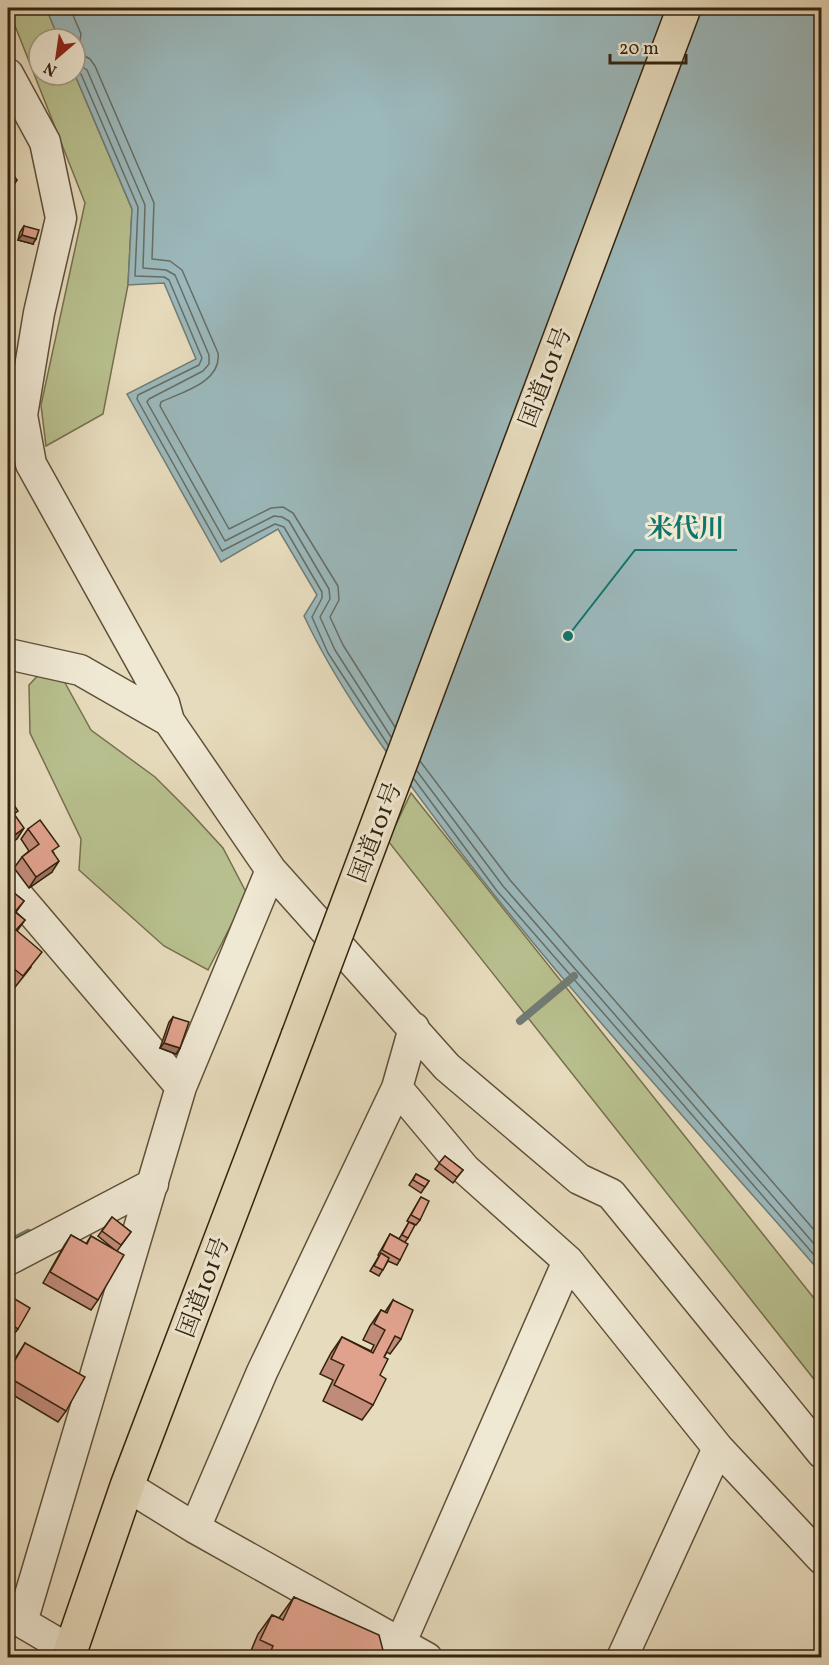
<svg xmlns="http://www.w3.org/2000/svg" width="829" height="1665" font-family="Vollkorn,'Noto Serif JP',serif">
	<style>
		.green { fill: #b8bf8e; stroke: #76704e; stroke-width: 1.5 }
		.water { fill: #9bb8bb; stroke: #717c75; stroke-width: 1.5 }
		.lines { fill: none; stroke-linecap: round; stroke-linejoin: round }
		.shore { stroke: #676d64; stroke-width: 1.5 }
		.stream { stroke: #717c75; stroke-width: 8 }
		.street-casing { stroke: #605039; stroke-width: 33 }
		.highway-casing { stroke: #33220d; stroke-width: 36 }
		.street { stroke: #efe8d3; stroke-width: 30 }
		.highway { stroke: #e6dbbc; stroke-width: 33 }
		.highway-bridge-casing { stroke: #33220d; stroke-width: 36; stroke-linecap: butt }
		.highway-bridge { stroke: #e6dbbc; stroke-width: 33 }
		.wall { fill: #c18b79; stroke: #33220d; stroke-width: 1.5 }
		.shaded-wall { fill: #9d7163; stroke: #33220d; stroke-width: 1.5 }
		.building { fill: #e0a28d; stroke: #33220d; stroke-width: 1.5 }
		.labels { text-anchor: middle; stroke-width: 6; stroke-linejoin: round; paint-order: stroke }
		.street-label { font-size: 24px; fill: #33220d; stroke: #efe8d3 }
		.leader { fill: none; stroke: #0f766e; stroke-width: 2 }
		.callout-dot { fill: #0f766e; stroke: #efe8d3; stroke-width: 2 }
		.callout-label { font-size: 26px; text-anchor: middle; font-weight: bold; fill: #0f766e; stroke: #efe8d3; stroke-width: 6; stroke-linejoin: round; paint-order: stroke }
	</style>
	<rect width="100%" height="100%" fill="#e6dbbc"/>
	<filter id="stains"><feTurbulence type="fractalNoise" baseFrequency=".00333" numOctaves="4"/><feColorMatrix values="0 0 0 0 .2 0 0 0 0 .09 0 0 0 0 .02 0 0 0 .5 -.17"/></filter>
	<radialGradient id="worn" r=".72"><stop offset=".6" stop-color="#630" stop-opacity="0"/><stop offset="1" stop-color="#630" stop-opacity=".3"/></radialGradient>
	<path class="green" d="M8,8H46L59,39H39V75H75L132,209L128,285L103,414L46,446L41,405L85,203Z
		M43,670L64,681L91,730L155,777L190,812L223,848L247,894L208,970L164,946L79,870L81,839L30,733L29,685Z
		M411,793L821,1307V1388L388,841Z"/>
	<path class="water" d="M46,8H821V1273C692,1124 555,979 437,821C388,755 339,690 304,616L317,595L278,529L221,562L127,394L196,359L164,283L128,285L132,209L75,75V39H59Z"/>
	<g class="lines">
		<path class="shore" d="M70,8L81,34L78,52L90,59L95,66L154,203L152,259L170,261L182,270L218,353C222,382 182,392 161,402L160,406L229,529L271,508L283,507L293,513L338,586L339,600L330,617L343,645L395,727
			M75,62L87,70L145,205L143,268L166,270L175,275L209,355V364L203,371L149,399L147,402L225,541L274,516L282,517L289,521L329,589L330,599L320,617L335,650L391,737
			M75,69L81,74L138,207L135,276L164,277L169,280L202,358L199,365L138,395L137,399L222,551L275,524L284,527L322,592V598L312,617L328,653L388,745
			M420,761L510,880L822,1239
			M417,771L503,886L822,1253
			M414,779L497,891L822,1264"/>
		<path class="stream" d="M520,1021L574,976
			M8,1243L28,1233"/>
		<defs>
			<path id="street" d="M8,74L45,142L61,218L39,313L22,415L31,464L164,703L169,721L271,870L447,1067L579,1179L611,1194L822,1453
				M8,654L80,670L169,721
				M8,884L181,1087
				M397,1088L465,1169L568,1261L718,1448L822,1559
				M8,1260L153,1184
				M127,1486L195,1528L427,1658
				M195,1528L262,1372L397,1088L414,1028
				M8,1614L71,1651
				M22,1622L181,1087L271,870
				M394,1658L568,1261
				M622,1658L718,1448"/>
			<path id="highway" d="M68,1658L127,1486L298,1036"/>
		</defs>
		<use href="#street" class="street-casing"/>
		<use href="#highway" class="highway-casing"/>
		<use href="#street" class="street"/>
		<use href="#highway" class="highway"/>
		<defs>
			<path id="highway-bridge" d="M298,1036L684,8"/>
		</defs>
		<use href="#highway-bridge" class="highway-bridge-casing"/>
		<use href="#highway-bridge" class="highway-bridge"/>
	</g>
	<path class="wall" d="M24,226L33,244L18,240L20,232Z
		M28,829L54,853L52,872L29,888L14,868L22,857L29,851L21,839Z
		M8,888L24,901L16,912L25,920L17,931L31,967L12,991L8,988Z
		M173,1017L180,1048L176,1054L160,1048L169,1022Z
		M445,1156L463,1170L453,1183L435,1169Z
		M416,1174L429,1181L421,1193L409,1185Z
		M421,1197L420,1220L416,1225L412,1223L408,1238L405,1242L400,1260L397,1265L388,1261L379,1276L370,1271L379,1256L378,1255L390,1234L399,1239L409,1222L407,1221Z
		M112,1217L131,1232L117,1251L98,1300L91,1310L43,1283L64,1246L71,1235L86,1244L91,1236L115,1250L98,1236Z
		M8,1295L18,1329L10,1339L8,1338Z
		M393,1300L401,1339L390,1354L387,1352L384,1357L373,1405L362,1420L323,1401L333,1380L320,1374L331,1353L342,1337L371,1351L374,1345L363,1340L370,1326L381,1310L385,1312Z
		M25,1343L66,1411L58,1422L8,1392V1370Z
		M294,1597L385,1658H248L258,1634L272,1615L279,1618Z"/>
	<path class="shaded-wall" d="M17,180L10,191L8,192V187Z
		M22,235L36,239L33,244L18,240Z
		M24,828L17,839L8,845V840Z
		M59,861L52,872L29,888L36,877Z
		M164,1043L180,1048L176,1054L160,1048Z"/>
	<path class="building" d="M8,167L17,180L8,187Z
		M24,226L39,230L36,239L22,235Z
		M8,796L18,811L14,814L24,828L8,840Z
		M40,820L59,846L52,851L59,861L36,877L22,857L39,844L28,829Z
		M8,888L24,901L15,912L25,920L16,930L42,952L23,976L8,964Z
		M173,1017L189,1022L180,1048L164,1043Z
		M445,1156L463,1170L457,1177L439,1163Z
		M416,1174L429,1181L425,1187L413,1180Z
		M421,1197L429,1201L420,1220L411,1215Z
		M112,1217L131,1232L121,1245L102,1231Z
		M409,1222L415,1225L408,1238L402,1235Z
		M390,1234L408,1244L400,1260L382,1250Z
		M71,1235L87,1244L91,1236L124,1255L98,1300L50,1272Z
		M381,1253L389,1258L383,1270L374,1266Z
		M8,1295L30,1308L18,1329L8,1323Z
		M393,1300L413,1310L401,1339L395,1336L384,1357L388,1359L380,1375L386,1379L373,1405L334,1385L344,1365L331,1359L342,1337L373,1353L385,1330L374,1324L381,1310L387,1313Z
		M25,1343L85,1377L66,1411L8,1377V1372Z
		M294,1597L379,1635L385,1658H268L273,1646L260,1640L272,1615L283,1620Z"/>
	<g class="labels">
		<g class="street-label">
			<text transform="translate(545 377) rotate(-69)" y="8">国道101号</text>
			<text transform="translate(375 832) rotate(-69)" y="8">国道101号</text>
			<text transform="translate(203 1287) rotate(-69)" y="8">国道101号</text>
		</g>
	</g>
	<path class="leader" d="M568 636L635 550H737"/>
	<circle class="callout-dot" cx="568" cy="636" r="6"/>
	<g class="callout-label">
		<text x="686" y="537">米代川</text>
	</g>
	<rect width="829" height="1665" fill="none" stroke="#e6dbbc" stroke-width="30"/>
	<rect x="9" y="9" width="811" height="1647" fill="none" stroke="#33220d" stroke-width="3"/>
	<rect x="15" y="15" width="799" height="1635" fill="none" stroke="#33220d" stroke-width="1.5"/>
	<g transform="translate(57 57) rotate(209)"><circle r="28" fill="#efe8d3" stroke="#a49984" stroke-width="1.5"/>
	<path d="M0-4.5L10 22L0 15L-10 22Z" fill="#8f2418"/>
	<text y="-9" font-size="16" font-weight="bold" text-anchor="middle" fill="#33220d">N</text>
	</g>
	<path d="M610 54v9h76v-9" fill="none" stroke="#33220d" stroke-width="3"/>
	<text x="619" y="54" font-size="18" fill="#33220d" stroke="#efe8d3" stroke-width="4.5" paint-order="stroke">20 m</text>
	<rect width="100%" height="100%" filter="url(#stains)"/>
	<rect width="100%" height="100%" fill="url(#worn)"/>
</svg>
